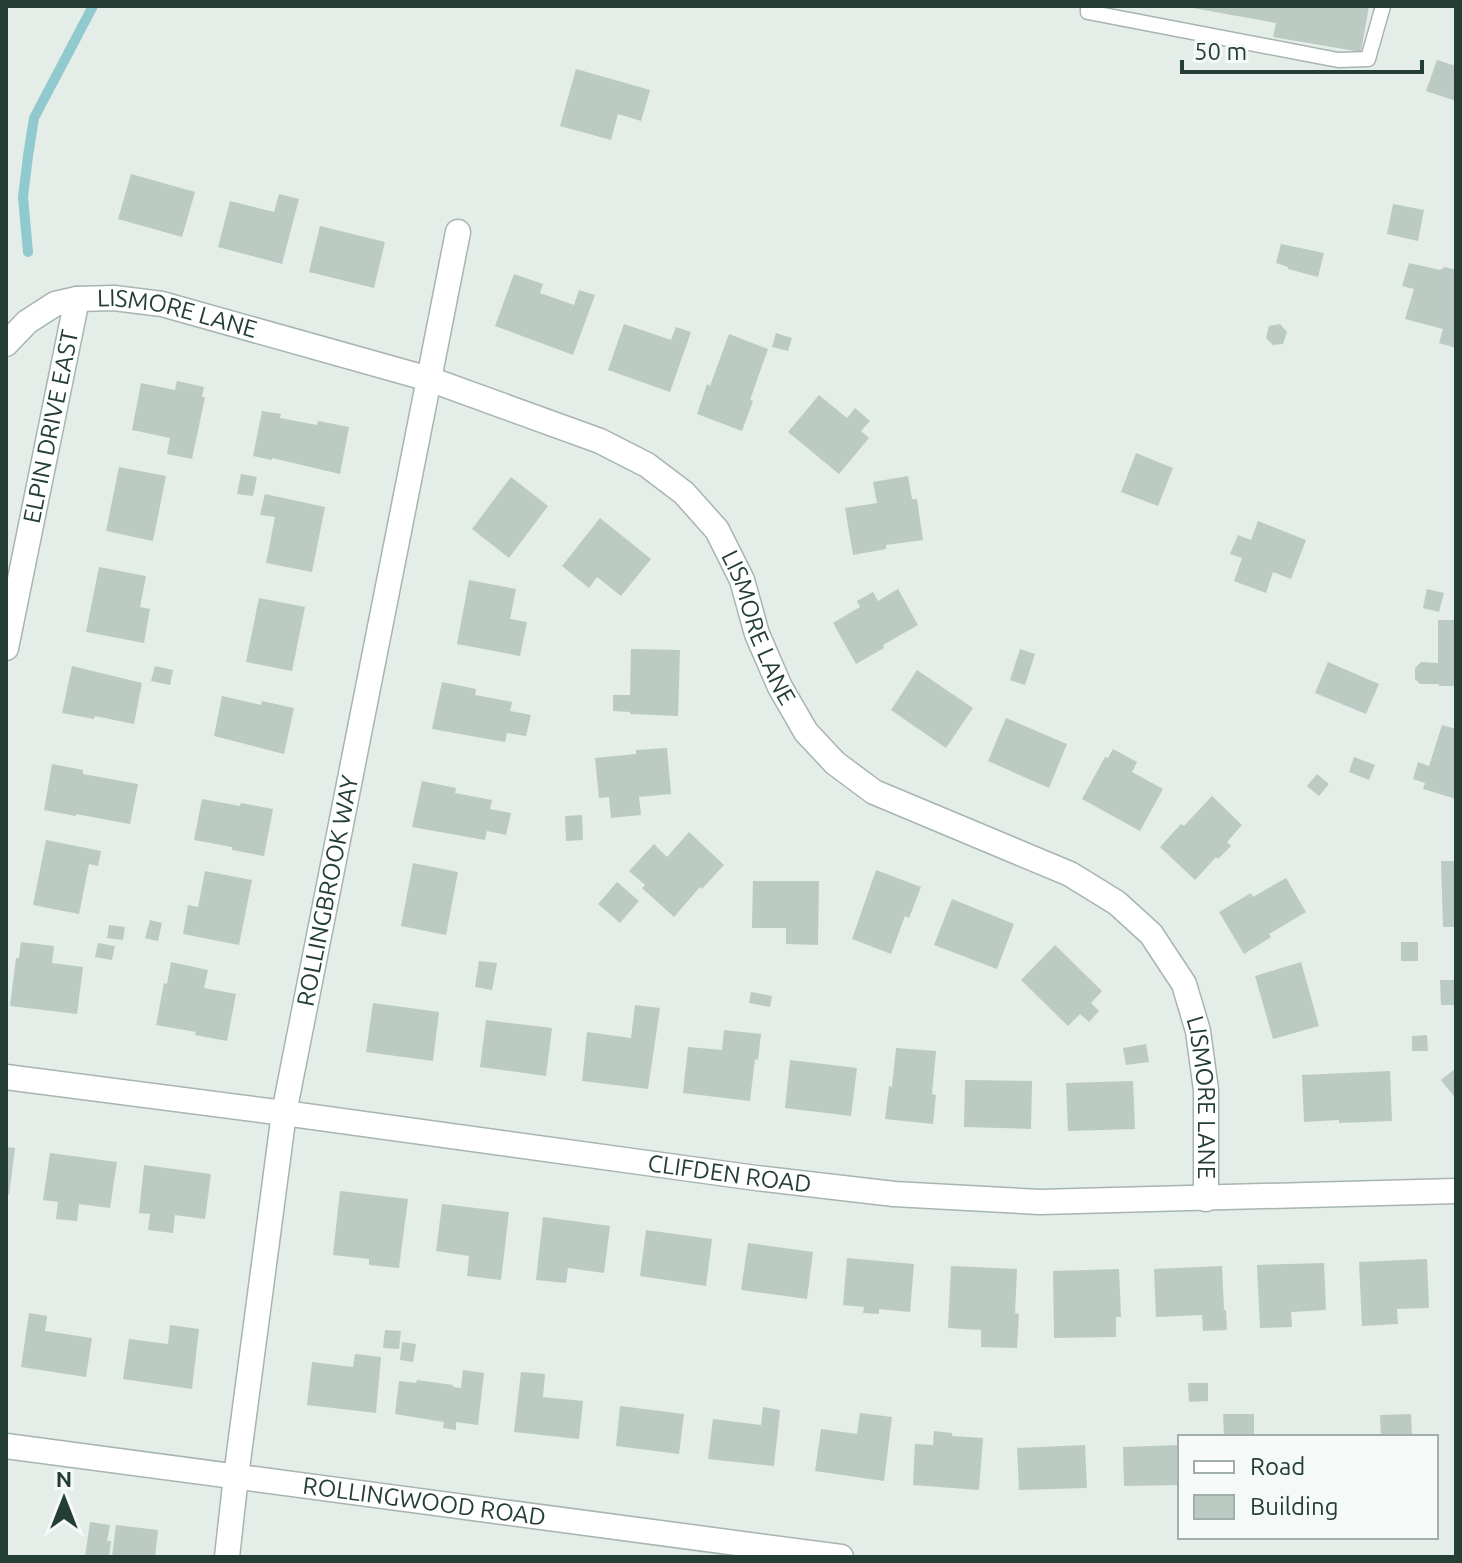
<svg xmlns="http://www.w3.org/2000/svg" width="1462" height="1563" font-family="Ubuntu,sans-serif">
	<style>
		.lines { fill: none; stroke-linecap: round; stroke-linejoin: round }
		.stream { stroke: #90c9ce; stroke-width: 10 }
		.building { fill: #bccac4 }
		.lane-casing { stroke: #a7b5af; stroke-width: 17 }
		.street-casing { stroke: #a7b5af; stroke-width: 27 }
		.lane { stroke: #fff; stroke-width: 14 }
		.street { stroke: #fff; stroke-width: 24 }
		.labels { text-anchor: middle; stroke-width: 7; stroke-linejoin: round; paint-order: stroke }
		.street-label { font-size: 24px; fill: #243e35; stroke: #f5f9f7 }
	</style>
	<rect width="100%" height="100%" fill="#e4ede8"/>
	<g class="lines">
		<path class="stream" d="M28,252L23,197L28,156L34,118L93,6"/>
	</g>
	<path class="building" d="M1193,6H1369L1361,52L1273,37L1276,23L1193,8Z
		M1437,60L1456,66V101L1426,91Z
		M576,69L650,90L641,121L618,114L611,140L560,126Z
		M131,174L195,192L182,237L118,219Z
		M279,194L299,199L282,264L218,247L230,201L274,212Z
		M1393,204L1424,210L1418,241L1387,234Z
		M320,226L385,242L374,288L309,272Z
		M1281,244L1324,253L1318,277L1288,269V267L1276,263Z
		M1409,263L1440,270L1445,267L1456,270V348L1439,343L1443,329L1405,319L1414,289L1402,286Z
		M514,274L543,284L540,293L574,305L579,290L595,295L573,355L495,326Z
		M624,324L671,340L676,327L691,332L670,392L608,370Z
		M1280,324L1287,332L1283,344L1273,345L1266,338L1269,326Z
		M776,333L792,338L788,351L772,347Z
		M729,334L768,349L750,400L753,401L742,431L697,414L707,384L710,386Z
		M177,381L204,387L202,397H205L192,459L167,454L170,438L132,430L141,383L175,390Z
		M819,395L847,418L855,408L870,421L861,431L869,438L839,474L788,432Z
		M262,411L281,414L280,418L317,425L318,421L349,427L340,474L272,458V460L253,456Z
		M1136,453L1173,468L1158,506L1121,492Z
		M119,467L166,476L153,541L106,531Z
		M241,474L257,477L253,496L237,494Z
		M908,476L912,499H917L923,540L886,545V549L853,555L845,508L877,503L873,482Z
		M511,477L548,506L509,558L472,529Z
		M265,494L325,507L312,572L266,563L275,517L260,515Z
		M600,518L651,559L621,596L597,577L589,588L562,566Z
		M1258,521L1306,540L1291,579L1273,572L1266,593L1234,581L1242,558L1230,554L1238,535L1251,540Z
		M99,567L146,576L140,607L150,609L144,643L86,632Z
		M469,580L516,589L510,619L527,622L520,656L457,644Z
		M898,589L918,625L883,645L884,648L856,664L833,623L860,607L857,601L873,592L878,601Z
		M1427,589L1444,593L1439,612L1423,608Z
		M259,598L305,607L292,671L246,662Z
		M1438,620H1456V686H1439V684H1420L1415,679V668L1421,662L1438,663Z
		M631,649L680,650L678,716L630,714V712L613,711V695H630Z
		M1020,649L1035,654L1025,685L1010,680Z
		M1328,662L1379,684L1366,714L1315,693Z
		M72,666L142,683L134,724L95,716L94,719L62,713Z
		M155,666L173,670L170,685L151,681Z
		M917,670L973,708L946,748L891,710Z
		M442,682L476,689L475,695L512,702L510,711L531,715L526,736L507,733L505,742L432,729Z
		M222,696L261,705L262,701L294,708L284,754L214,736Z
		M1006,718L1067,744L1049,788L988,761Z
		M1442,725L1456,729V799L1423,789L1425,783L1413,779L1418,762L1429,766Z
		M667,748L671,794L639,797L641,815L611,818L609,797L599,798L595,758L636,754V750Z
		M1113,749L1137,762L1132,772L1163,789L1140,831L1082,799L1105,757L1108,758Z
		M1354,757L1375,765L1369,780L1349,772Z
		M52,764L83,770V774L138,784L130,824L76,814V816L44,810Z
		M1317,774L1329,784L1319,796L1307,786Z
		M422,781L456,788L455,793L492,800L490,809L511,813L506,835L487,831L485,840L412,827Z
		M1212,796L1242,825L1227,842L1231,846L1218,859L1216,857L1195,880L1160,847L1181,824L1184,826Z
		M202,799L240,806L241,803L273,809L264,856L232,850V847L194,840Z
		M582,815L583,840L566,841L565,816Z
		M689,832L724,865L702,889L700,887L674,917L642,888L645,885L629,871L654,844L667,857Z
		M46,840L101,851L98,866L89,864L79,914L33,905Z
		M1441,861H1456V927H1443Z
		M413,863L458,872L446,935L401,926Z
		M876,870L921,887L909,918L905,916L891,954L852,939Z
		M205,871L252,880L239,945L183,934L188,905L198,907Z
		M1286,878L1306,912L1269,934L1271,937L1244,954L1219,912L1251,893L1253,897Z
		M753,881H819L818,945L786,944V928H752Z
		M617,882L639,901L620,923L598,904Z
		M952,899L1014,924L997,969L934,945Z
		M150,920L162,923L158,941L145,938Z
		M109,925L125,927L123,940L107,938Z
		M21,942L54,946L52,963L83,967L77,1014L10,1006L16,958H19Z
		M1401,942H1418V961H1401Z
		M98,943L115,946L112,960L95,957Z
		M1055,945L1102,991L1091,1003L1099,1011L1089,1022L1080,1014L1068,1026L1021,980Z
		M479,961L497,963L492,990L475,987Z
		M171,962L208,970L204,988L236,994L227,1041L195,1035L196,1032L156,1025L164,983L167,984Z
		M1301,962L1319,1026L1273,1039L1255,976Z
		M1440,980H1456V1005H1441Z
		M751,992L772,996L770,1007L749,1003Z
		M373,1003L439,1012L433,1061L366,1052Z
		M635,1005L660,1008L648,1089L582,1081L587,1032L631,1038Z
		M486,1020L552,1028L546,1076L480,1067Z
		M724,1030L761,1034L758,1060L755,1059L750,1101L683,1093L688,1047L722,1050Z
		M1427,1035L1428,1051H1412V1036Z
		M1146,1044L1149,1062L1126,1065L1123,1048Z
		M896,1048L936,1051L932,1094L936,1095L933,1124L885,1119L889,1086L892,1087Z
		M790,1060L857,1068L851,1116L785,1108Z
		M1456,1068V1099L1441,1080Z
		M1390,1071L1392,1121L1339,1123V1120L1304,1122L1302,1075Z
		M965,1080L1032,1081L1031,1129L964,1127Z
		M1133,1081L1135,1129L1068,1131L1066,1083Z
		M6,1147L15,1148L9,1195L6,1194Z
		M50,1153L117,1162L110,1208L79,1204L77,1221L56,1219L58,1202L43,1200Z
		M144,1165L211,1174L205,1219L175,1215L173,1233L148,1230L150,1214L139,1213Z
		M340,1191L408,1199L399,1268L369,1265V1259L333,1255Z
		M442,1204L509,1212L501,1280L467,1276L469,1256L436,1251Z
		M543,1217L610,1226L604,1273L568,1268L566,1283L536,1280Z
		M646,1230L712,1239L706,1286L640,1276Z
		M748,1243L813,1252L807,1299L741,1290Z
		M847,1258L914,1264L910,1312L879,1309V1314L863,1313L864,1307L843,1305Z
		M1427,1259L1429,1308L1397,1309L1398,1324L1362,1326L1359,1262Z
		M1324,1263L1326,1310L1291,1312L1292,1327L1260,1328L1257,1265Z
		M951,1266L1017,1269L1015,1313L1019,1314L1017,1348L981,1347V1330L948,1328Z
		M1222,1266L1224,1310H1226L1227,1330L1203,1331L1202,1315L1156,1317L1154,1269Z
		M1119,1269L1121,1317H1116V1337L1054,1338L1053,1271Z
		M29,1313L47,1316L45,1331L92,1338L86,1377L21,1367Z
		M170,1325L199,1329L192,1389L123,1379L129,1339L168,1344Z
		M385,1330L401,1331L399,1349L383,1348Z
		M402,1342L416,1344L413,1362L400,1360Z
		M355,1354L381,1357L376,1413L307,1405L312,1362L353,1367Z
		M463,1370L484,1373L478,1425L456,1422V1430L443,1428L444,1422L395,1414L399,1381L416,1383L417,1380L453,1385V1387L461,1388Z
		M521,1372L545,1374L543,1397L583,1401L579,1439L514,1432Z
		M1188,1383H1208V1401L1189,1402Z
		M620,1406L684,1414L679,1454L616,1446Z
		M763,1407L780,1410L774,1466L708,1459L713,1419L761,1425Z
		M860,1413L892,1417L884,1481L815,1471L821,1429L857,1434Z
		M1223,1414H1254V1437H1224Z
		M1411,1414L1412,1437H1381L1380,1415Z
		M934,1431L952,1433V1436L983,1438L979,1490L913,1485L915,1444L933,1445Z
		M1085,1445L1087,1488L1019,1490L1017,1448Z
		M1180,1445V1485L1124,1486L1123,1447Z
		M90,1522L110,1525L107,1541H111L109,1557H85Z
		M116,1525L158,1530L155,1557H112Z"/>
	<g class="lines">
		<defs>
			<path id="lane" d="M1088,6V12L1338,60L1368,59L1383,6"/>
			<g id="street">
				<path id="s1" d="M6,344L27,322L55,304L77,299L114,298L162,304L429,379L600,441L647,465L684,493L717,530L742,580L757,634L780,687L806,732L835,763L874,792L1070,874L1117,903L1151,934L1184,984L1198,1031L1206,1090V1199"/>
				<path id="s2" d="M6,648L77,299"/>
				<path id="s3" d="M6,1077L284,1113L756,1178L894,1194L1040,1202L1456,1191"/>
				<path id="s4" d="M6,1446L841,1557"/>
				<path id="s5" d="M227,1557L236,1476L284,1113L458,232"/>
			</g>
		</defs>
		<use href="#lane" class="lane-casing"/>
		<use href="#street" class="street-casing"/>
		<use href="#lane" class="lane"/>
		<use href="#street" class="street"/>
	</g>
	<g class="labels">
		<g class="street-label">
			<text dy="8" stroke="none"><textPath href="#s1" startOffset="188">LISMORE LANE</textPath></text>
			<text dy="8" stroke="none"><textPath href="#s2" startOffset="226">ELPIN DRIVE EAST</textPath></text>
			<text dy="8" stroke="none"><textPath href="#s1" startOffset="886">LISMORE LANE</textPath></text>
			<text dy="8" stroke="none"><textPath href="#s5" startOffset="674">ROLLINGBROOK WAY</textPath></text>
			<text dy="8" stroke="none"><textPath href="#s1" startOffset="1582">LISMORE LANE</textPath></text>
			<text dy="8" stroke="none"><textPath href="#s3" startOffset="730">CLIFDEN ROAD</textPath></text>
			<text dy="8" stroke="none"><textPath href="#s4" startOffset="422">ROLLINGWOOD ROAD</textPath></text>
		</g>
	</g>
	<rect width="1462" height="1563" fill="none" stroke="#243e35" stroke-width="16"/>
	<rect x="1178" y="1435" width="260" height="104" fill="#f5f9f7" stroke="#a1aea9" stroke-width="2"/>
	<rect x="1194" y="1461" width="40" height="12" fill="#ffffff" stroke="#a1aea9" stroke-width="2"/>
	<text x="1250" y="1475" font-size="24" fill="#243e35">Road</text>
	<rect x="1194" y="1495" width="40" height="24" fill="#bccac4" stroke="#a1aea9" stroke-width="2"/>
	<text x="1250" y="1515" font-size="24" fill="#243e35">Building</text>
	<g transform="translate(64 1499)" stroke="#f5f9f7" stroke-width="6" paint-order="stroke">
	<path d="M0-6L14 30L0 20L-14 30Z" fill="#243e35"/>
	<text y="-12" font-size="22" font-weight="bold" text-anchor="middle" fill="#243e35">N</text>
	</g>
	<path d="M1182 60v12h240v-12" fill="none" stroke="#243e35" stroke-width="4"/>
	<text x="1194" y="60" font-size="24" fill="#243e35" stroke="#f5f9f7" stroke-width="6" paint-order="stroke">50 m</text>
</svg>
